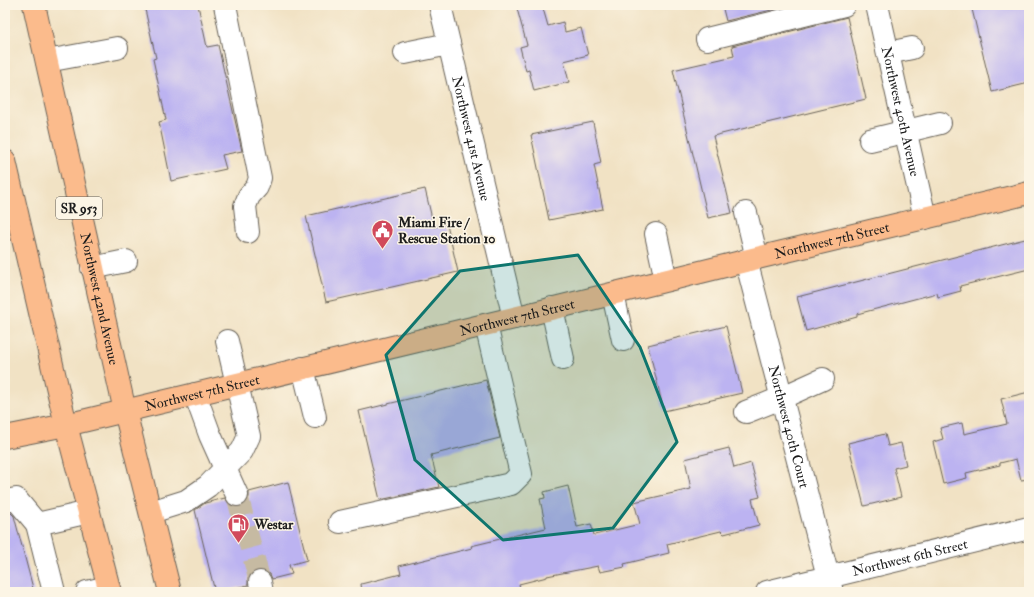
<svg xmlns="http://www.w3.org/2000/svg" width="1034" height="597" font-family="'IM FELL Double Pica',serif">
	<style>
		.building { fill: #bcb3f1 }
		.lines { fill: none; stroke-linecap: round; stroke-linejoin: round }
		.minor-tunnel { stroke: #c6baa2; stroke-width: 22; stroke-dasharray: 22 11; stroke-linecap: butt }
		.minor-casing { stroke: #676157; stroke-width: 24 }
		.major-casing { stroke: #676157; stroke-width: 24 }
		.minor { stroke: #fff; stroke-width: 22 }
		.major { stroke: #fbbb8c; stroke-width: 22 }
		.marked { fill: #0f766e; fill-opacity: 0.2; stroke: #0f766e; stroke-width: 3; stroke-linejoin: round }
		.labels { text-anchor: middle; stroke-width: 3; stroke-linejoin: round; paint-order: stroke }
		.shield { fill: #fcf5e5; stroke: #5f5d58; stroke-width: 1 }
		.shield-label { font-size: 13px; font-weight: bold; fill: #1c1c1c }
		.street-label { font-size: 14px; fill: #1c1c1c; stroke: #fcf5e5 }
		.poi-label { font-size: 14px; font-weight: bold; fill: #1c1c1c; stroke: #fcf5e5; text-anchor: start }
	</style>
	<rect width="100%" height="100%" fill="#fcf5e5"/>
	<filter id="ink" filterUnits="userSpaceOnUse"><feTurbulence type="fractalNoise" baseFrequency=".025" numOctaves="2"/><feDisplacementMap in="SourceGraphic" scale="8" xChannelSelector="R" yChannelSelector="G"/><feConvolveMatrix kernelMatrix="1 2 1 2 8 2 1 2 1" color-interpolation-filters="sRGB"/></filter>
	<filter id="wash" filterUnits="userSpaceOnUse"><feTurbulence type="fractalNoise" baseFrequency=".012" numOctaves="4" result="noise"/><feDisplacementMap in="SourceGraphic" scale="16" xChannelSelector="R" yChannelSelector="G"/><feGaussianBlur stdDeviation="0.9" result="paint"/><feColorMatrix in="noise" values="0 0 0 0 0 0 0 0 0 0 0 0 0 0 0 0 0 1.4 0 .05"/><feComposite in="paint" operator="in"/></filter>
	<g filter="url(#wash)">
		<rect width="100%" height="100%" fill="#f1e2c4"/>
		<g id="blocks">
			<path class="building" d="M144,5H198L207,47L218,45L242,151L222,155L226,169L171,181L159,122L166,120L153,59L156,58Z
				M516,5H542L548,26L563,22L565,32L581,28L588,55L564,61L569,82L534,91L529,70L526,71L520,47L527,45Z
				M722,5H792L726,21Z
				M971,5H1029V83L992,92Z
				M847,17L866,99L713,136L732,213L708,218L673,70L734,56L732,46Z
				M593,122L601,163L594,165L603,209L549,220L531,135Z
				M425,189L434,227L447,224L458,272L326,302L306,216Z
				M1029,238V269L960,286L961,291L938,297L937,293L857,314V317L806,331L797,297Z
				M726,326L742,393L664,411L648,345Z
				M486,380L500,438L431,455L439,487L380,500L359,411Z
				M1029,392V479L1021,480L1016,459L1000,463V465L966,473L967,478L943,484L933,442L943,439L940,428L962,423L964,434L1007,424L1001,399Z
				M885,434L888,446L901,443L906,465L894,468L901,497L864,506L848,443Z
				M729,448L734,468L751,463L760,497L752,499L759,525L724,534L721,531L667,544L669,553L624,564L625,567L600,572L598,566L547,576V577L519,584L521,592H362L361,584L401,574L399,566L472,548L471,546L546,528L540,499L545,498L544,492L568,486L577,527L591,524L594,535L640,524L634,502L691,489L685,459Z
				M288,482L307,560L289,565L292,574L272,579L270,574L264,570H257L252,572L248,578V585L220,592H215L195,510L205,503L225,498L230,505L235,507H242L247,502L249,497V492Z
				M5,513H11L14,516L34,592H5Z"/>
		</g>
	</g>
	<g filter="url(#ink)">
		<use href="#blocks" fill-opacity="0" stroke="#676157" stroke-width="1"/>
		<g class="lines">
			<path class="minor-tunnel" d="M237,495L260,582"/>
			<defs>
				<g id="minor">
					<path d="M225,5L260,178L257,187L249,196L245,206L248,232"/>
					<path id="s1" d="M440,5L514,318"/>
					<path id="s2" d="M877,5L925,218"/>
					<path d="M707,39L844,5"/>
					<path d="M405,53L449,44"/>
					<path d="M888,53L912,48"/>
					<path d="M47,61L117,48"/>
					<path d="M870,140L940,123"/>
					<path d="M746,213L757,258"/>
					<path d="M656,234L666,280"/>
					<path id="s3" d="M746,260L832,592"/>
					<path d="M92,268L126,261"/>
					<path d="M613,294L623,340"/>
					<path d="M552,308L563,359"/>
					<path d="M303,368L315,417"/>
					<path d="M195,394L210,435L237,495"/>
					<path d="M746,412L781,398L823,379"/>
					<path d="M5,501L16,499L37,524L89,512"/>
					<path d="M151,512L186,501L208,486L242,451L249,436L227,341"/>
					<path d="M340,522L511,484L521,474L486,325"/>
					<path d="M37,524L54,592"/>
					<path d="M260,582L262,592"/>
					<path d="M87,592L108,587"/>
					<path id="s4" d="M767,592L1029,528"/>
				</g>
				<g id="major">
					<path id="s5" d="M34,5L125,411L170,592"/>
					<path d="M5,161L66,425L110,592"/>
					<path id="s6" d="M5,437L66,425L514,318L757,258L1029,193"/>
				</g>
			</defs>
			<use href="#minor" class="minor-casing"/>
			<use href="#major" class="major-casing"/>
			<use href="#minor" class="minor"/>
			<use href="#major" class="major"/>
		</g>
	</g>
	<path class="marked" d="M578,255L640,347L677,442L613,528L503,540L415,460L386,355L460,271Z"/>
	<defs>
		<symbol id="civic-pin" viewBox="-11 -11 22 30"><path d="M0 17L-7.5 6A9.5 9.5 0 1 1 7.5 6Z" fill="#d1495b" stroke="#fcf5e5"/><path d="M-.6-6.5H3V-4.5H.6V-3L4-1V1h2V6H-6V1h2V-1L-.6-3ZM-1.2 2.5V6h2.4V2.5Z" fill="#fff"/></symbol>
		<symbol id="fuel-pin" viewBox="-11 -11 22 30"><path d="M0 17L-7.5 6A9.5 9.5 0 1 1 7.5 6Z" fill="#d1495b" stroke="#fcf5e5"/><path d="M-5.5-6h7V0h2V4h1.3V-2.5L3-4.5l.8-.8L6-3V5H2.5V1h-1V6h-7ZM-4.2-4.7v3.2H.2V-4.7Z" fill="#fff"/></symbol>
	</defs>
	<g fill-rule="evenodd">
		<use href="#civic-pin" x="370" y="218" width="25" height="34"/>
		<use href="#fuel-pin" x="226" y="512" width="25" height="34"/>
	</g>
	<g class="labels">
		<rect class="shield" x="56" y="197" width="46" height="22" rx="3"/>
		<g class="shield-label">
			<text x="79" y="213">SR 953</text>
		</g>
		<g class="street-label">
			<text dy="5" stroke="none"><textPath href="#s2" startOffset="109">Northwest 40th Avenue</textPath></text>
			<text dy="5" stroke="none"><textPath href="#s1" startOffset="137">Northwest 41st Avenue</textPath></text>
			<text dy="5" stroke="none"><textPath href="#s6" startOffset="850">Northwest 7th Street</textPath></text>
			<text dy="5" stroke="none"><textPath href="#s5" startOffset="301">Northwest 42nd Avenue</textPath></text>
			<text dy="5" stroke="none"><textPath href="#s6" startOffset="526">Northwest 7th Street</textPath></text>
			<text dy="5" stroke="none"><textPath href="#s6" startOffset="202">Northwest 7th Street</textPath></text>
			<text dy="5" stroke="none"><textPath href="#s3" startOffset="172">Northwest 40th Court</textPath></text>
			<text dy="5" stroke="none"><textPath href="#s4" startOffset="147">Northwest 6th Street</textPath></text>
		</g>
		<g class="poi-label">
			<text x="398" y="227">Miami Fire /<tspan x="398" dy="16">Rescue Station 10</tspan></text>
			<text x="254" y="529">Westar</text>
		</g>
	</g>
	<rect width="1034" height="597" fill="none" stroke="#fcf5e5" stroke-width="20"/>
</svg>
